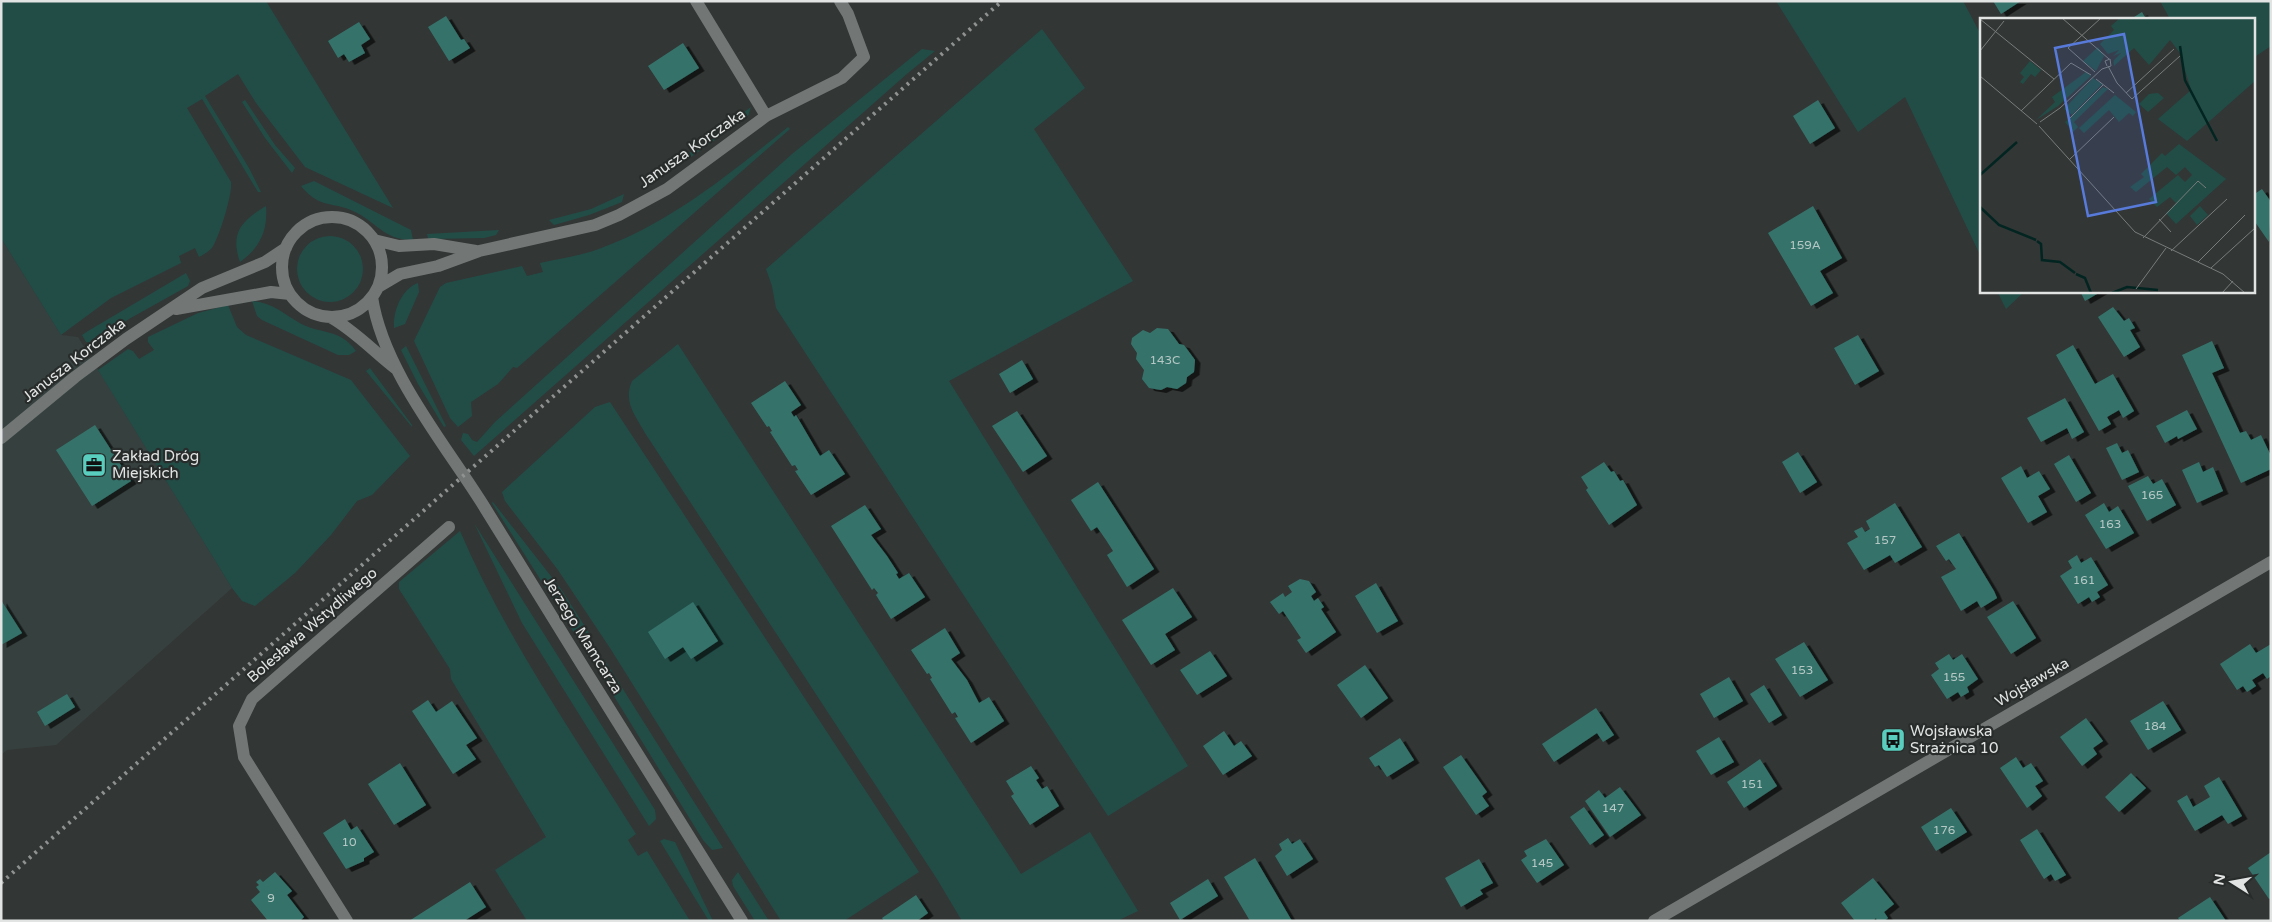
<svg xmlns="http://www.w3.org/2000/svg" width="2272" height="922" font-family="'Varela Round',sans-serif">
	<style>
		.built { fill: #36413f }
		.green { fill: #224d47 }
		.building { fill: #35736b; filter: url(#shadow) }
		.lines { fill: none; stroke-linecap: round; stroke-linejoin: round }
		.street { stroke: #727776; stroke-width: 12 }
		.secondary { stroke: #727776; stroke-width: 12 }
		.rail { stroke: #8f9291; stroke-width: 4; stroke-dasharray: 2.5 5; stroke-linecap: butt }
		.labels { text-anchor: middle; stroke-width: 4.5; stroke-linejoin: round; paint-order: stroke }
		.number-label { font-size: 12px; fill: #b6c8c5 }
		.street-label { font-size: 15px; fill: #e1e4e3; stroke: #282c2b }
		.poi-label { font-size: 15px; fill: #e1e4e3; stroke: #282c2b; text-anchor: start }
		.inset-river { fill: none; stroke: #032521; stroke-width: 2.5 }
		.inset-road { fill: none; stroke: #787c7b; stroke-width: 1 }
		.view { fill: #587bdb; fill-opacity: 0.15; stroke: #587bdb; stroke-width: 2.5 }
		.inset-edge { fill: none; stroke: #e1e4e3; stroke-width: 2.5 }
	</style>
	<defs>
		<filter id="shadow"><feDropShadow dx="5.5" dy="3" stdDeviation="0" flood-color="#0009"/></filter>
	</defs>
	<rect width="100%" height="100%" fill="#323635"/>
	<path class="built" d="M1,238L61,335L78,337L232,588L56,745L7,750L1,755Z"/>
	<path class="green" d="M1,1H266L393,208L305,167L256,103L238,74L205,96L249,168L261,192H258L202,99L187,108L231,182C233,193 219,238 212,248C209,251 203,255 199,257L195,248L179,256L181,263L111,298L61,335L1,238Z
		M1776,1H1963L1981,35V257L1905,97L1858,132Z
		M2160,1H2271V46L2253,58V19H2170Z
		M1042,29L1085,88L1034,129L1133,281L949,381L1188,766L1108,816L776,308L772,286L766,269Z
		M922,49L935,51L908,73L474,456L461,440L463,433L468,434L472,440L477,442L495,422L792,154Z
		M245,100L275,145L295,168L292,173L265,138L242,102Z
		M751,107L748,116L687,160L681,159Z
		M788,127L790,129L517,368L513,367L498,384L471,402L472,416L458,427L450,418L414,341L440,287L446,283L522,266L527,276L543,272L540,263C558,259 578,256 596,250C669,224 728,175 788,127Z
		M314,181L411,230L413,240C383,240 376,221 353,211C331,201 320,209 301,186Z
		M624,194L622,202L589,215L554,225L549,220L591,209Z
		M266,206C268,230 260,248 240,262C230,233 241,221 266,206Z
		M499,230L496,235L484,238L428,239L427,234Z
		M297 269a33 33 0 1 1 66 0a33 33 0 1 1-66 0Z
		M186,273L190,281L188,286L129,319L92,343L86,342L82,335L88,331Z
		M418,283L419,292L405,324L394,328C393,312 401,289 418,283Z
		M1997,291H2025L2006,309Z
		M252,301C271,302 283,313 298,322C319,335 339,327 356,351L349,355H338L262,320L257,316Z
		M228,305L237,327L246,335L351,380L410,456L372,495L357,501L331,535L295,573L255,606L242,601L232,588L98,370L128,349L133,351L139,359L154,350L148,342V337L198,313Z
		M678,344L1021,874L1090,832L1138,911L1117,921H962L937,879L645,433C635,415 623,402 632,381Z
		M406,346L446,426L444,427L418,384L401,350Z
		M370,368L412,425V427L366,371Z
		M610,402L919,872L844,921H781L610,648L558,570L505,501L502,492L595,407Z
		M493,502L561,589L591,636L585,639L576,636L492,503Z
		M474,523L655,810L656,819L649,826L522,623Z
		M460,531C506,638 574,735 636,834L628,840L638,856L647,851L690,921H527L495,870L546,837L451,679L450,669L399,589V582Z
		M604,659L723,848L712,850L703,840L599,672L600,662Z
		M664,839L675,842L713,921H709L660,841Z
		M738,872L769,921H755L733,886L732,880Z"/>
	<path class="building" d="M1993,1H2021L2001,14Z
		M2142,12L2146,19H2131Z
		M446,16L461,40L464,39L470,48L449,61L428,27Z
		M359,22L370,39L361,45L365,53L349,62L344,54L338,58L328,41Z
		M683,43L699,68L664,90L648,66Z
		M1818,100L1835,128L1810,144L1793,116Z
		M2262,189L2271,202L2269,242L2253,219V195Z
		M1813,206L1842,258L1820,271L1833,293L1811,306L1768,233Z
		M2080,291H2102L2085,301Z
		M2113,307L2124,321L2129,318L2135,328L2130,330L2140,347L2124,357L2098,317Z
		M1157,328L1168,329L1179,344L1184,345L1195,360L1194,372L1187,377L1186,383L1177,389L1167,387L1161,390L1149,388L1142,379L1144,370L1136,359L1137,353L1131,344L1132,338L1143,330L1150,333Z
		M1858,335L1879,371L1855,385L1834,348Z
		M2212,341L2224,368L2212,373L2240,433L2246,431L2251,440L2261,435L2271,456V469L2241,483L2182,355Z
		M2073,345L2095,384L2113,374L2134,411L2123,418L2119,410L2107,417L2111,424L2099,431L2056,355Z
		M1022,360L1033,379L1010,393L999,374Z
		M785,381L801,405L791,412L794,417L796,415L820,456L829,450L845,474L811,495L795,471L798,470L795,465L792,466L770,432L772,431L769,426L767,427L751,403Z
		M2065,398L2084,432L2072,439L2067,428L2041,442L2027,418Z
		M2187,410L2197,429L2178,439L2177,436L2165,443L2156,426Z
		M1017,411L1047,456L1023,472L992,426Z
		M95,425L131,481L92,506L56,450Z
		M2117,443L2122,453L2128,450L2139,472L2122,480L2106,448Z
		M1798,452L1817,482L1800,493L1782,462Z
		M2069,455L2091,493L2076,502L2054,464Z
		M1604,462L1611,472L1614,471L1620,481L1623,480L1637,505L1609,525L1586,490L1588,488L1581,477Z
		M2199,462L2203,472L2213,467L2223,491L2197,503L2182,470Z
		M2021,466L2027,478L2039,471L2050,489L2038,496L2047,512L2028,523L2001,478Z
		M2148,476L2153,484L2162,479L2176,505L2147,521L2128,486Z
		M1098,482L1154,569L1127,587L1107,555L1113,551L1106,540L1097,527L1091,531L1071,500Z
		M1895,503L1922,547L1895,563L1890,555L1864,570L1847,543L1858,537L1854,531L1862,527L1865,532L1870,529L1866,521Z
		M2104,503L2109,512L2118,506L2134,533L2106,549L2085,515Z
		M865,505L881,529L871,535L887,556L898,573L896,574L899,579L909,573L925,597L891,619L876,595L878,593L874,588L872,590L831,526Z
		M1959,533L1994,591L1997,598L1981,608L1977,601L1961,611L1941,577L1956,569L1949,559L1946,561L1936,546Z
		M2077,555L2081,563L2091,557L2108,585L2097,592L2100,597L2092,602L2089,597L2078,604L2060,576L2072,568L2068,561Z
		M1300,579L1309,581L1316,592L1311,596L1314,601L1318,598L1324,607L1321,609L1336,632L1306,653L1297,640L1301,638L1283,611L1279,614L1270,602L1283,593L1285,597L1292,592L1288,586Z
		M1376,583L1398,621L1377,633L1355,596Z
		M1173,588L1192,617L1165,634L1175,650L1151,665L1122,620Z
		M1,600L22,633L1,645Z
		M2013,601L2036,638L2011,654L1987,617Z
		M693,602L718,641L691,659L683,647L665,659L648,632Z
		M945,628L960,653L951,659L967,680L979,703L989,697L1004,721L971,743L955,718L958,717L955,712L952,714L930,679L932,678L929,673L927,674L911,650Z
		M1804,642L1828,680L1800,697L1775,659Z
		M2250,644L2256,653L2271,644V676L2267,679L2263,673L2252,680L2256,686L2247,692L2243,686L2237,690L2220,664Z
		M1210,651L1227,676L1197,695L1180,670Z
		M1949,654L1953,660L1962,654L1978,679L1967,687L1969,692L1961,697L1958,692L1947,699L1931,675L1939,669L1935,663Z
		M1365,665L1388,698L1361,718L1337,685Z
		M1729,677L1743,701L1714,718L1700,694Z
		M1764,685L1782,715L1769,723L1750,694Z
		M67,694L75,707L45,726L37,712Z
		M428,700L436,712L452,701L477,738L466,745L476,759L453,774L412,711Z
		M2163,701L2181,730L2148,750L2130,721Z
		M1596,708L1614,735L1603,742L1597,733L1554,762L1542,744Z
		M2086,718L2103,741L2093,748L2097,754L2082,766L2060,737Z
		M1224,731L1234,746L1241,741L1252,756L1223,775L1203,746Z
		M1719,737L1734,762L1711,775L1696,751Z
		M1400,738L1414,760L1387,777L1379,765L1375,767L1369,758Z
		M1461,755L1487,792L1482,796L1489,806L1476,815L1443,767Z
		M2016,757L2023,768L2031,763L2043,781L2035,786L2042,796L2027,808L2000,768Z
		M1760,759L1777,786L1744,808L1727,782Z
		M400,763L426,805L394,825L368,784Z
		M1031,766L1039,778L1036,780L1042,789L1047,786L1059,806L1030,825L1011,796L1014,794L1006,781Z
		M2131,773L2146,788L2119,812L2105,797Z
		M2219,777L2242,816L2228,824L2222,815L2195,831L2177,801L2187,795L2193,807L2210,797L2204,786Z
		M1620,787L1641,815L1610,837L1585,801L1599,790L1605,798Z
		M1584,807L1604,835L1590,845L1570,817Z
		M1951,808L1967,832L1936,851L1921,827Z
		M345,819L351,830L357,826L374,852L364,858V861L346,869L323,833Z
		M2037,829L2066,875L2055,881L2051,874L2044,879L2020,840Z
		M1288,838L1292,844L1300,839L1313,859L1287,876L1275,856L1282,850L1279,844Z
		M1546,839L1564,865L1537,883L1521,860L1527,856L1524,851Z
		M2271,852V898L2269,899L2248,868Z
		M1255,858L1292,921H1250L1224,877Z
		M1479,859L1493,883L1480,890L1483,894L1461,907L1445,878Z
		M275,872L292,891L287,895L304,917L300,921H268L251,900L260,892L256,887L259,885L256,882L260,879L263,882Z
		M1873,878L1894,904L1884,912L1888,918L1884,921H1877L1876,918L1873,921H1855L1841,903Z
		M1208,879L1218,896L1180,920L1170,903Z
		M470,882L486,907L464,921H409Z
		M916,895L928,913L917,921H884L882,918Z
		M2210,897L2226,921H2180L2178,918Z"/>
	<g class="lines">
		<path class="street" d="M696,1L766,116
			M282 267a50 50 0 1 1 100 0a50 50 0 1 1-100 0Z
			M374,240L399,246L434,244L476,251
			M378,287L400,274L438,266L479,251L595,225L619,215L667,189L766,116L842,78L864,57L848,14L840,1
			M372,297C383,371 446,445 485,508C570,646 656,784 742,921
			M176,309L271,292L290,294
			M330,317C354,330 373,351 395,368
			M1,438L75,377L126,339L202,288L265,262L286,248
			M347,921L244,757L239,726L252,699L449,527"/>
		<path class="secondary" d="M1654,921L2271,562"/>
		<path class="rail" d="M1,883L1002,1"/>
	</g>
	<defs>
		<symbol id="office-square" viewBox="-11 -11 22 22"><rect x="-9" y="-9" width="18" height="18" rx="4" fill="#59cebf" stroke="#282c2b"/><path d="M-6-3h4V-5.5h4V-3h4V5H-6ZM-1-4.5V-3h2v-1.5ZM-6 0V1H6V0Z" fill="#111"/></symbol>
		<symbol id="bus-square" viewBox="-11 -11 22 22"><rect x="-9" y="-9" width="18" height="18" rx="4" fill="#59cebf" stroke="#282c2b"/><path d="M-5-6H5V4H4V6H2V4H-2V6H-4V4H-5ZM-3.5-4V0h7V-4ZM-3.5 1.2v1.5H-2V1.2ZM2 1.2v1.5H3.5V1.2Z" fill="#111"/></symbol>
	</defs>
	<g fill-rule="evenodd">
		<use href="#office-square" x="80" y="451" width="28" height="28"/>
		<use href="#bus-square" x="1879" y="726" width="28" height="28"/>
	</g>
	<g class="labels">
		<g class="number-label">
			<text x="1805" y="249">159A</text>
			<text x="1165" y="364">143C</text>
			<text x="2152" y="499">165</text>
			<text x="2110" y="528">163</text>
			<text x="1885" y="544">157</text>
			<text x="2084" y="584">161</text>
			<text x="1802" y="674">153</text>
			<text x="1954" y="681">155</text>
			<text x="2155" y="730">184</text>
			<text x="1752" y="788">151</text>
			<text x="1613" y="812">147</text>
			<text x="1944" y="834">176</text>
			<text x="349" y="846">10</text>
			<text x="1542" y="867">145</text>
			<text x="271" y="902">9</text>
		</g>
		<g class="street-label">
			<text transform="translate(692 148) rotate(-35)" y="5">Janusza Korczaka</text>
			<text transform="translate(74 360) rotate(-38)" y="5">Janusza Korczaka</text>
			<text transform="translate(312 625) rotate(-41)" y="5">Bolesława Wstydliwego</text>
			<text transform="translate(583 635) rotate(58)" y="5">Jerzego Mamcarza</text>
			<text transform="translate(2032 682) rotate(-30)" y="5">Wojsławska</text>
		</g>
		<g class="poi-label">
			<text x="112" y="461">Zakład Dróg<tspan x="112" dy="17">Miejskich</tspan></text>
			<text x="1910" y="736">Wojsławska<tspan x="1910" dy="17">Strażnica 10</tspan></text>
		</g>
	</g>
	<g transform="translate(1980 18)">
		<rect width="275" height="275" fill="#323635"/>
		<path d="M140,0H275V63L207,123L178,101L211,72L200,35L190,22L169,47L154,30L134,48V44L132,50L134,42L141,35L133,38L139,32L128,36L120,26L134,12L131,8ZM118,29L124,38L116,53L103,43ZM50,43L61,52L55,59L51,56L43,66L40,64L44,59L40,55ZM106,54L111,58L78,88L56,102L75,84L72,79ZM113,60L122,66L92,97L84,91ZM123,69L128,71L94,104L98,109L93,114L85,104ZM178,75L184,80L168,94L159,86L169,76ZM135,77L156,94L153,98L149,95L139,104L129,92L104,115L99,110ZM199,126L246,161L196,206L186,195L196,185L190,179L177,189L169,181L198,157L205,164L212,157L205,149L196,157L187,149L156,174L150,169L164,159L161,156L182,135L185,138ZM220,188L228,197L217,207L210,198Z" fill="#224d47"/>
		<path class="inset-river" d="M200,28L205,62L237,123M0,157L37,124M0,189L19,207L56,222M57,223L61,226L62,242L80,244L95,255M96,256L105,260L111,275M132,275L147,269L178,272"/>
		<path class="inset-road" d="M82,0L129,41M0,1L74,61M0,33L24,3M128,48L137,65L152,81L200,38M115,54L88,30L121,0M0,58L57,106M116,61L134,75M146,75L194,31M41,93L91,45L111,57M88,102L123,67M60,104L80,90L122,51L131,48L130,41L125,43L127,48M59,108L155,214L243,256L265,275M90,141L134,99M179,201L191,214M163,220L218,163L226,170M191,233L247,181M218,244L265,197M231,250L275,210M156,271L186,230M242,275L253,263"/>
		<path class="view" d="M144,16L176,184L108,198L75,30Z"/>
		<rect width="275" height="275" class="inset-edge"/>
	</g>
	<rect width="2272" height="922" fill="none" stroke="#e1e4e3" stroke-width="5"/>
	<g transform="translate(2232 882) rotate(281)" stroke="#282c2b" stroke-width="4" paint-order="stroke">
	<path d="M0-4L9 19L0 12L-9 19Z" fill="#e1e4e3"/>
	<text y="-8" font-size="14" font-weight="bold" text-anchor="middle" fill="#e1e4e3">N</text>
	</g>
</svg>
